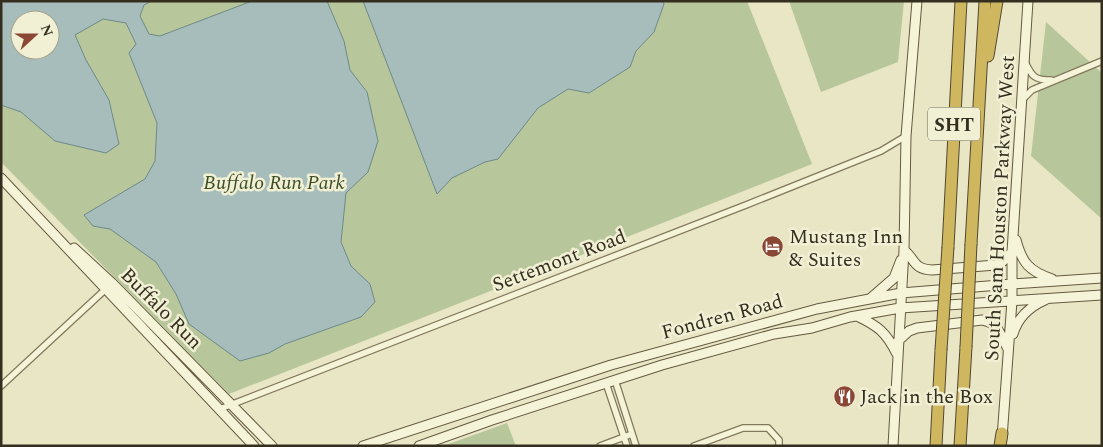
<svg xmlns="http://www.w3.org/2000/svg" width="1103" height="447" font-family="Spectral,serif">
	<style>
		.green { fill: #b7c69b; fill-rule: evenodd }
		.water { fill: #a6bdbb; stroke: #6e8a89; fill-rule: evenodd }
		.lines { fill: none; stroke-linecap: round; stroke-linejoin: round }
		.street-casing { stroke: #82795d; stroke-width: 8 }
		.secondary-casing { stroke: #645a40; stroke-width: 11 }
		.highway-casing { stroke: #504731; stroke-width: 13 }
		.street { stroke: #f5f3d8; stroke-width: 5.5 }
		.secondary { stroke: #f5f3d8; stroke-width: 9 }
		.highway { stroke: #cfb760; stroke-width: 11 }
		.highway-bridge-casing { stroke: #504731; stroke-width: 13; stroke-linecap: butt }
		.highway-bridge { stroke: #cfb760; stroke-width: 11 }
		.labels { text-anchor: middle; stroke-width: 5; stroke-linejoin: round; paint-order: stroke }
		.shield { fill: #f1efd4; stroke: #6d6855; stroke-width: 1 }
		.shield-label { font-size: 19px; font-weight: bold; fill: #342e1f }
		.park-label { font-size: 20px; font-style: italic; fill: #3c4e28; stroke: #f1efd4 }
		.street-label { font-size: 20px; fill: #342e1f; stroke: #f1efd4 }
		.poi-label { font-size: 20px; fill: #342e1f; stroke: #f1efd4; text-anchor: start }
	</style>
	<rect width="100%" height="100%" fill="#e9e6c5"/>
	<path class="green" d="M1,1H747L812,164L229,394L1,162ZM20,20H50V50H20Z
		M789,1H904L898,62L821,92Z
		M1046,22L1102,73V219L1031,156Z
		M507,423L516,446H443Z"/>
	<path class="water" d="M1,1H152L144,5L140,16L149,34L160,36L252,1H327L344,41L350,70L367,92L378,141L368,172L346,193L341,242L351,266L370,284L375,302L361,317L285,344L269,353L240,361L189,324L176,294L156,262L110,229L93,226L84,215L145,179L155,161L157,123L129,53L136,44L126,23L103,19L75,35L86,60L109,100L119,144L106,153L55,141L21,112L1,105ZM20,20H50V50H20Z
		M363,1H663L664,4L654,32L636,51L630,67L589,93L568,89L538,108L498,159L485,162L452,178L437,194Z"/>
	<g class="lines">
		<defs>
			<path id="street" d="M1025,62C1032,77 1035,80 1051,80
				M1023,99L1032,90L1102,61
				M615,380L636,446
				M606,383L627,446
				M1,386L108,287
				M220,409L746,205L881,151L906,136
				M600,446L632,434
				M694,446L743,428H768L779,440V446"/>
			<path id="secondary" d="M1,178L254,446
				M1016,240C1022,263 1029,271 1052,279
				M74,248L112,283L272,446
				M904,250C916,260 913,269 932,270L996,265L1002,262L1012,252
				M871,298L894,278L901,260
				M857,316C878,326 886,332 897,354
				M1013,334C1018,317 1029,307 1045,300
				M898,341L909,331L917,328L982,320C998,322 1001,336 1008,349
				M1002,438L1012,301V252L1028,1
				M363,446L611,365L817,309L901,293L1012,284L1102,278
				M419,446L492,420L662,365L774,334L812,328L850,317L900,308L1102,295
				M893,446L904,250L906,136L917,1"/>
			<path id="highway" d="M988,56L997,1
				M971,244L985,1
				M948,247L961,1
				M936,446L941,350
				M960,446L966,347
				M1000,446L1002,433"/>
		</defs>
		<use href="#street" class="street-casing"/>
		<use href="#secondary" class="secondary-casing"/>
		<use href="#highway" class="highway-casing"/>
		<use href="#street" class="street"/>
		<use href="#secondary" class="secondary"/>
		<use href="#highway" class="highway"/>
		<defs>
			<path id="highway-bridge" d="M966,347L971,244
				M941,350L948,247"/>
		</defs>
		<use href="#highway-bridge" class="highway-bridge-casing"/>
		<use href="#highway-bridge" class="highway-bridge"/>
	</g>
	<defs>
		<symbol id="hotel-disc" viewBox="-11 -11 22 22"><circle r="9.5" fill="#8a4734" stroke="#f1efd4"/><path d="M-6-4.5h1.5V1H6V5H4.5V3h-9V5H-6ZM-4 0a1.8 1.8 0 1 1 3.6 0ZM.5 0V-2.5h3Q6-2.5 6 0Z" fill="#fff"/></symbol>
		<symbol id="restaurant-disc" viewBox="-11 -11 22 22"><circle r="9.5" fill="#8a4734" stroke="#f1efd4"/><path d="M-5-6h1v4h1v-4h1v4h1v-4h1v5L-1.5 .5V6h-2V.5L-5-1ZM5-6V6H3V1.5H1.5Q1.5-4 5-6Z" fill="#fff"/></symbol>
	</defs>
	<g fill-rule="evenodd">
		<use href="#hotel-disc" x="760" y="234" width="25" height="25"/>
		<use href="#restaurant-disc" x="832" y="384" width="25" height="25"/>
	</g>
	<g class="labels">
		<rect class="shield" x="928" y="107.5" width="52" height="33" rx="4"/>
		<g class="shield-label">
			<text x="954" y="131">SHT</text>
		</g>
		<g class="park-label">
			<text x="274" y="189">Buffalo Run Park</text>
		</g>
		<g class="street-label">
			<text transform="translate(999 208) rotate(-87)" y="7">South Sam Houston Parkway West</text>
			<text transform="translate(559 260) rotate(-21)" y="7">Settemont Road</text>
			<text transform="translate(162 308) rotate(45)" y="7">Buffalo Run</text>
			<text transform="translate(722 316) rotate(-15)" y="7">Fondren Road</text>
		</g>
		<g class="poi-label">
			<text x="789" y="243">Mustang Inn<tspan x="789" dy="23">&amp; Suites</tspan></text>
			<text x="860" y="403">Jack in the Box</text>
		</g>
	</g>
	<rect width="1103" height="447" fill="none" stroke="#342e1f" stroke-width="5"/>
	<g transform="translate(35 35) rotate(69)"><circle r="24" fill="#f1efd4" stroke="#a5a28c"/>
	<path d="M0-4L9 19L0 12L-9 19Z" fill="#8a4734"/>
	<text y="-8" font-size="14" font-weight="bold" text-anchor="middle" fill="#342e1f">N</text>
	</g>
</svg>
